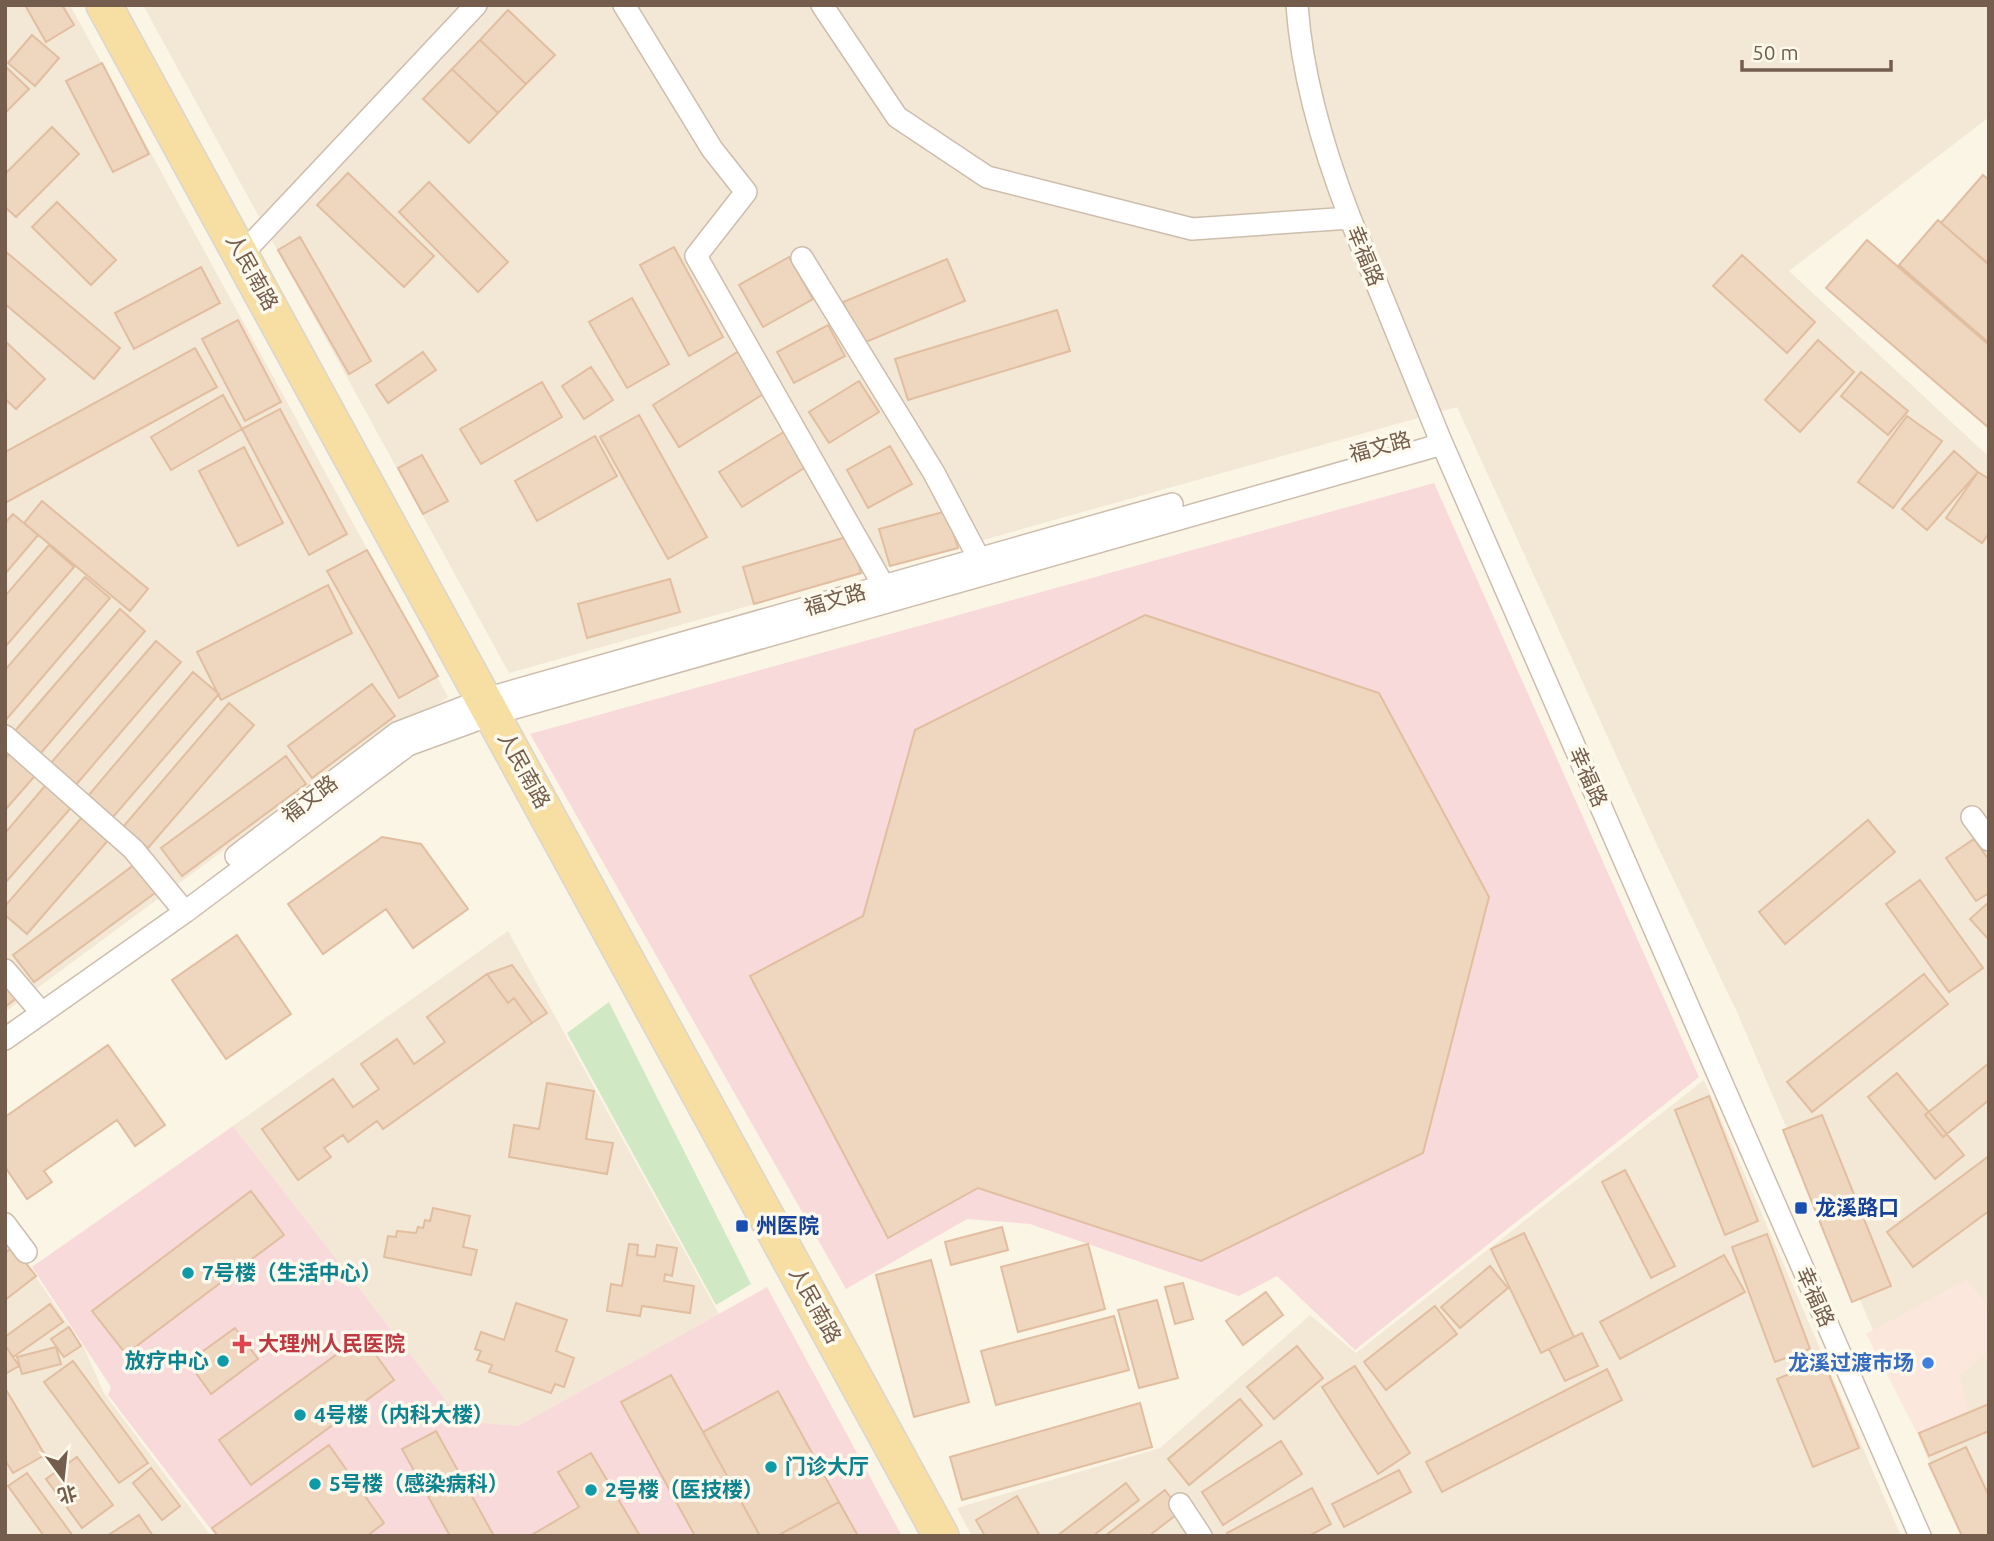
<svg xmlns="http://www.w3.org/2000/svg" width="1994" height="1541" font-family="Ubuntu,'Noto Sans SC',sans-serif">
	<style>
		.residential { fill: #f3e7d5 }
		.commercial { fill: #fbe7db }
		.medical { fill: #f9dadb }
		.green { fill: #d1e8c5 }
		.building { fill: #efd6bf; stroke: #e1bea0; stroke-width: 2 }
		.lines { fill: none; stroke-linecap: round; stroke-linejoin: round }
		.minor-casing { stroke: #cdbdad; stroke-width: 24 }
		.primary-casing { stroke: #dbd5d0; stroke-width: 38 }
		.minor { stroke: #fff; stroke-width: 21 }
		.primary { stroke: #f7dea2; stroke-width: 35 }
		.transit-dot { fill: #1a4fb4; stroke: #fef9ed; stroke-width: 2.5 }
		.culture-dot { fill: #0f9aa8; stroke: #fef9ed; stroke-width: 2.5 }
		.health-dot { fill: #e0444e; stroke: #fef9ed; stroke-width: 2.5 }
		.shop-dot { fill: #3f7fe0; stroke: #fef9ed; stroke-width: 2.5 }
		.labels { text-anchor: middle; stroke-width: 7; stroke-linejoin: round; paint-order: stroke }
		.street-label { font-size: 21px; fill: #745d4c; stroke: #fef9ed }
		.transit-label { font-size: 21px; font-weight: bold; fill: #164399; stroke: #fef9ed; text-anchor: start }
		.culture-label { font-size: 21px; font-weight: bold; fill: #0d838f; stroke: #fef9ed; text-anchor: start }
		.health-label { font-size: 21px; font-weight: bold; fill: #be3a42; stroke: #fef9ed; text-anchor: start }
		.shop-label { font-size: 21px; font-weight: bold; fill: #366cbe; stroke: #fef9ed; text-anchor: end }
	</style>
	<rect width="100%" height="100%" fill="#fbf5e6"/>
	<path class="residential" d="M5,5H70L448,697L313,784L5,1012Z
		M143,5H1989V117L1789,271L1989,457V1536H1961L1737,1012L1658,847L1457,407L509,673Z
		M508,931L719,1314L518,1426L462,1421L233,1126Z
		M1704,1080L1901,1536H972L957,1508L1160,1448L1310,1315L1356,1353Z
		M5,1231L84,1348L104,1393L211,1536H5Z"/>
	<path class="commercial" d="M1967,1279L1989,1308V1350L1960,1376L1973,1433L1929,1456L1866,1334Z"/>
	<path class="medical" d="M1434,483L1699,1077L1355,1350L1277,1276L1239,1296L1030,1224L967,1219L846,1289L530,734Z
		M233,1126L462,1421L518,1426L767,1287L902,1536H216L108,1395L111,1387L32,1267Z"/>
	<path class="green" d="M609,1002L751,1284L716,1305L567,1033Z"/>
	<path class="building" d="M25,5H62L74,25L46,42Z
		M508,10L555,55L526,84L480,40Z
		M32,35L59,58L35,86L8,63Z
		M480,40L526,84L498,113L452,69Z
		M102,63L149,154L113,172L66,81Z
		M5,66L29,89L5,113Z
		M452,69L498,113L469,143L423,99Z
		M52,127L79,154L16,217L5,207V174Z
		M348,173L434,256L404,287L317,205Z
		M1983,175L1989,180V264L1941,223Z
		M429,182L508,262L478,292L399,212Z
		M57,202L116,260L91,285L32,227Z
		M1938,220L1989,265V343L1899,265Z
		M300,237L371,361L349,374L278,250Z
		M1867,240L1989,345V428L1826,288Z
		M674,247L723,337L689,356L640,265Z
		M5,251L120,348L94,379L5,304Z
		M1742,255L1815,322L1787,353L1713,286Z
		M789,257L813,299L763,327L739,285Z
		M947,259L965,301L861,344L843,302Z
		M201,267L220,303L134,349L115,313Z
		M632,298L669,364L627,388L589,322Z
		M1057,310L1070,351L908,400L895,359Z
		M238,320L281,402L245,421L202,339Z
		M828,325L845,356L794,383L777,352Z
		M1818,340L1854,372L1800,432L1765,400Z
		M5,341L45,379L16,409L5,399Z
		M195,348L217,387L5,503V452Z
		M739,351L765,393L679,447L653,405Z
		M423,352L436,370L388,403L376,385Z
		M591,367L613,400L584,419L562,386Z
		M1861,372L1908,411L1888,435L1841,396Z
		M859,381L879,412L829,443L809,412Z
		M542,382L562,417L481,464L460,429Z
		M223,395L242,429L171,470L151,437Z
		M280,409L347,534L309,555L242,429Z
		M639,415L707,537L668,559L600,437Z
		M1907,416L1942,441L1893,508L1858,482Z
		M787,430L809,465L742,507L719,472Z
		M595,436L617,476L537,521L515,481Z
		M890,446L912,484L868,508L847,470Z
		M244,447L283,523L238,546L199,471Z
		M1954,451L1978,472L1927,530L1902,509Z
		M422,455L448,501L423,514L398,468Z
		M1978,472L1989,479V533L1982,543L1946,518Z
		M42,501L148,589L130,611L24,523Z
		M947,511L958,548L890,566L879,529Z
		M13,514L38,535L5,574V523Z
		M850,536L861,573L754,604L743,567Z
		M49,545L74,567L5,647V596Z
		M367,550L438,676L399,698L327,571Z
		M85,577L110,598L5,721V670Z
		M670,579L680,612L587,638L578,604Z
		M328,585L352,633L221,700L197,652Z
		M120,609L145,631L40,754L14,732Z
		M1145,615L1379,693L1489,897L1423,1153L1201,1261L978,1188L888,1238L750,976L863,916L915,730Z
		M156,641L181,662L75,786L50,764Z
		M193,672L219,694L113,817L88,796Z
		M372,684L395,716L312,778L288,746Z
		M229,703L254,725L148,848L123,827Z
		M14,748L40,770L5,810V759Z
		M286,756L306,784L182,876L161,848Z
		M50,780L76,802L5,883V833Z
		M84,815L110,838L27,934L5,915V906Z
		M1868,820L1895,852L1785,944L1759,912Z
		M382,837L421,844L468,909L413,948L386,909L323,954L288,904Z
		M1974,839L1989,860V893L1976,901L1946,858Z
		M138,862L159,890L34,982L13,955Z
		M1920,880L1983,968L1949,992L1886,904Z
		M1989,902V940L1970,919Z
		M237,935L291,1014L226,1059L172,980Z
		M512,965L547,1013L532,1023L514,998L508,1003L487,974Z
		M487,974L508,1003L514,998L532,1023L383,1129L377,1121L348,1142L343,1135L324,1148L331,1157L298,1180L262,1129L333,1079L353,1107L379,1089L361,1064L397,1039L414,1064L445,1042L427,1017Z
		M1924,974L1948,1004L1812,1112L1787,1082Z
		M5,978L19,996L5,1007Z
		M108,1045L165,1125L135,1146L117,1120L44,1171L52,1182L27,1199L5,1167V1117Z
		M1989,1063V1100L1943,1137L1925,1115Z
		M1897,1073L1964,1155L1935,1179L1868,1097Z
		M547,1083L594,1091L586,1139L613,1143L607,1174L509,1157L514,1125L539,1129Z
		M1709,1096L1758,1221L1725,1235L1675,1110Z
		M1822,1115L1891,1286L1852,1302L1783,1130Z
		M1989,1156V1211L1913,1267L1887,1232Z
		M1625,1170L1675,1266L1651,1278L1602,1182Z
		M251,1191L284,1235L126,1354L92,1311Z
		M433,1208L470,1216L463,1247L477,1250L471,1275L384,1257L388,1236L396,1237L397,1231L416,1233L418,1227L423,1228L425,1220L430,1221Z
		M1002,1227L1008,1250L951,1265L945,1242Z
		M1524,1233L1574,1337L1541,1353L1491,1249Z
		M1767,1234L1810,1349L1775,1362L1732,1247Z
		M629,1244L638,1245L637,1255L655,1257L657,1245L677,1248L672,1276L665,1274L664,1281L694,1286L690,1313L642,1306L640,1316L607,1311L611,1284L622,1286Z
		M1088,1244L1105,1309L1018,1332L1001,1267Z
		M13,1247L36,1276L5,1300V1253Z
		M1724,1255L1745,1292L1620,1359L1600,1322Z
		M931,1260L969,1402L914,1417L876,1275Z
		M1490,1266L1508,1288L1460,1328L1441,1307Z
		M1183,1283L1193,1319L1175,1324L1165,1287Z
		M1266,1292L1283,1315L1243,1345L1226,1321Z
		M1157,1300L1178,1378L1139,1388L1118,1310Z
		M516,1303L567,1320L556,1351L574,1358L564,1387L555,1384L551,1393L489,1372L492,1365L477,1360L481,1351L475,1349L481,1332L504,1340Z
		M50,1304L63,1322L13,1357L5,1345V1337Z
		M1435,1306L1457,1334L1386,1390L1364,1362Z
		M1114,1316L1129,1370L996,1405L981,1351Z
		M69,1327L81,1346L64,1357L51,1339Z
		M235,1328L258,1359L211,1394L188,1362Z
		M1582,1333L1598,1366L1565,1381L1549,1349Z
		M362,1336L394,1380L251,1485L219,1440Z
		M5,1345L19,1366L5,1374Z
		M1297,1346L1323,1378L1274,1419L1247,1387Z
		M56,1347L61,1364L22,1374L17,1357Z
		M1823,1360L1859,1448L1813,1467L1777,1379Z
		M73,1361L148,1463L119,1483L44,1382Z
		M1355,1366L1410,1453L1378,1474L1322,1387Z
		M1607,1369L1622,1400L1442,1492L1426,1462Z
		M671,1375L703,1432L760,1536H695L621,1402Z
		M5,1388L45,1455L13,1473L5,1460Z
		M778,1391L839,1502L777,1536H760L703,1432Z
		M1240,1399L1262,1425L1189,1485L1168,1459Z
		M1140,1403L1152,1447L962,1500L950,1457Z
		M1989,1404V1431L1929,1456L1919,1433Z
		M436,1431L494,1536H450L402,1449Z
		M1281,1441L1302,1474L1223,1525L1202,1492Z
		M329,1445L384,1523L367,1536H218L212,1528Z
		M1966,1447L1989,1496V1536H1962L1929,1464Z
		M591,1453L640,1536H530L579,1507L558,1472Z
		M77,1457L113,1505L82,1528L46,1479Z
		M151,1468L180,1506L162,1520L133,1483Z
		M1399,1470L1411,1492L1344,1527L1332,1504Z
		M27,1473L73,1536H44L8,1486Z
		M1126,1483L1139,1500L1093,1536H1057Z
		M1312,1488L1331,1524L1309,1536H1228L1227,1533Z
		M1165,1490L1181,1511L1149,1536H1105Z
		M1017,1496L1040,1536H985L976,1520Z
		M839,1502L858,1536H777Z
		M139,1515L153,1536H107Z"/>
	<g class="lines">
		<defs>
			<path id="minor" d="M624,5L712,149L746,192L696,256L890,597
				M822,5L897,117L987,177L1192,229L1350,218
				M1297,5C1302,77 1324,151 1350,218L1440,439L1920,1536
				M242,254L476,5
				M802,258L934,473L985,570
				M5,736L133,849L185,912
				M1972,817L1989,840
				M236,856L397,733L485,699L1172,504
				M5,970L41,1012
				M5,1039L185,912L408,745L493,714L1432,447L1440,439
				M5,1224L26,1252
				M1180,1504L1201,1536"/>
			<path id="primary" d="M104,5L941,1536"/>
		</defs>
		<use href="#minor" class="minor-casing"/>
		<use href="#primary" class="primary-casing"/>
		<use href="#minor" class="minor"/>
		<use href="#primary" class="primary"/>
	</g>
	<g class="transit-dot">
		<rect x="1794" y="1201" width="14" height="14" rx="3.5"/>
		<rect x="735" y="1219" width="14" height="14" rx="3.5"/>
	</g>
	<g class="culture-dot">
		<circle cx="188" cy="1273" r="7"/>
		<circle cx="223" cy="1361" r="7"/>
		<circle cx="300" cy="1415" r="7"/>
		<circle cx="771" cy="1467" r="7"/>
		<circle cx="315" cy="1484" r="7"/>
		<circle cx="591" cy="1490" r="7"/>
	</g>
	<path class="health-dot" d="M238.5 1333.5h7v7h7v7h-7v7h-7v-7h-7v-7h7z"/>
	<circle class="shop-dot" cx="1928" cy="1363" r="7"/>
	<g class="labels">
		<g class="street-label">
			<text transform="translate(1365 256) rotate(68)" y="7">幸福路</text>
			<text transform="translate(252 272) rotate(61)" y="7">人民南路</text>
			<text transform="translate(1380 447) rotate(-15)" y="7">福文路</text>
			<text transform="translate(835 600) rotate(-16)" y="7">福文路</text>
			<text transform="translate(524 770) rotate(61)" y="7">人民南路</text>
			<text transform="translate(1588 777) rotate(66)" y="7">幸福路</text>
			<text transform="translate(310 799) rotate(-37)" y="7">福文路</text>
			<text transform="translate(1815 1297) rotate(66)" y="7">幸福路</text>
			<text transform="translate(815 1305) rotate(61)" y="7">人民南路</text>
		</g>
		<g class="transit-label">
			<text x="1815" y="1215">龙溪路口</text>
			<text x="756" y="1233">州医院</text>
		</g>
		<g class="culture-label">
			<text x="202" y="1280">7号楼（生活中心）</text>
			<text x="209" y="1368" text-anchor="end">放疗中心</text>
			<text x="314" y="1422">4号楼（内科大楼）</text>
			<text x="785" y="1474">门诊大厅</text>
			<text x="329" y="1491">5号楼（感染病科）</text>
			<text x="605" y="1497">2号楼（医技楼）</text>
		</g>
		<g class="health-label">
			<text x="258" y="1351">大理州人民医院</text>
		</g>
		<g class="shop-label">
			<text x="1914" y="1370">龙溪过渡市场</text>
		</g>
	</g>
	<rect width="1994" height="1541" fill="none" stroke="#745d4c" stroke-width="14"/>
	<g transform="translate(63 1478) rotate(165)" stroke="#fef9ed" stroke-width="5" paint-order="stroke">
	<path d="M0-5L12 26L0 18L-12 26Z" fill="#745d4c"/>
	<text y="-10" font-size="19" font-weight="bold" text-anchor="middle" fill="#745d4c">北</text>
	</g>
	<path d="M1742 60v10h149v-10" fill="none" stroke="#745d4c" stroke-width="3.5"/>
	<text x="1752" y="60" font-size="21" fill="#745d4c" stroke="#fef9ed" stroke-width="5" paint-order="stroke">50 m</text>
</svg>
